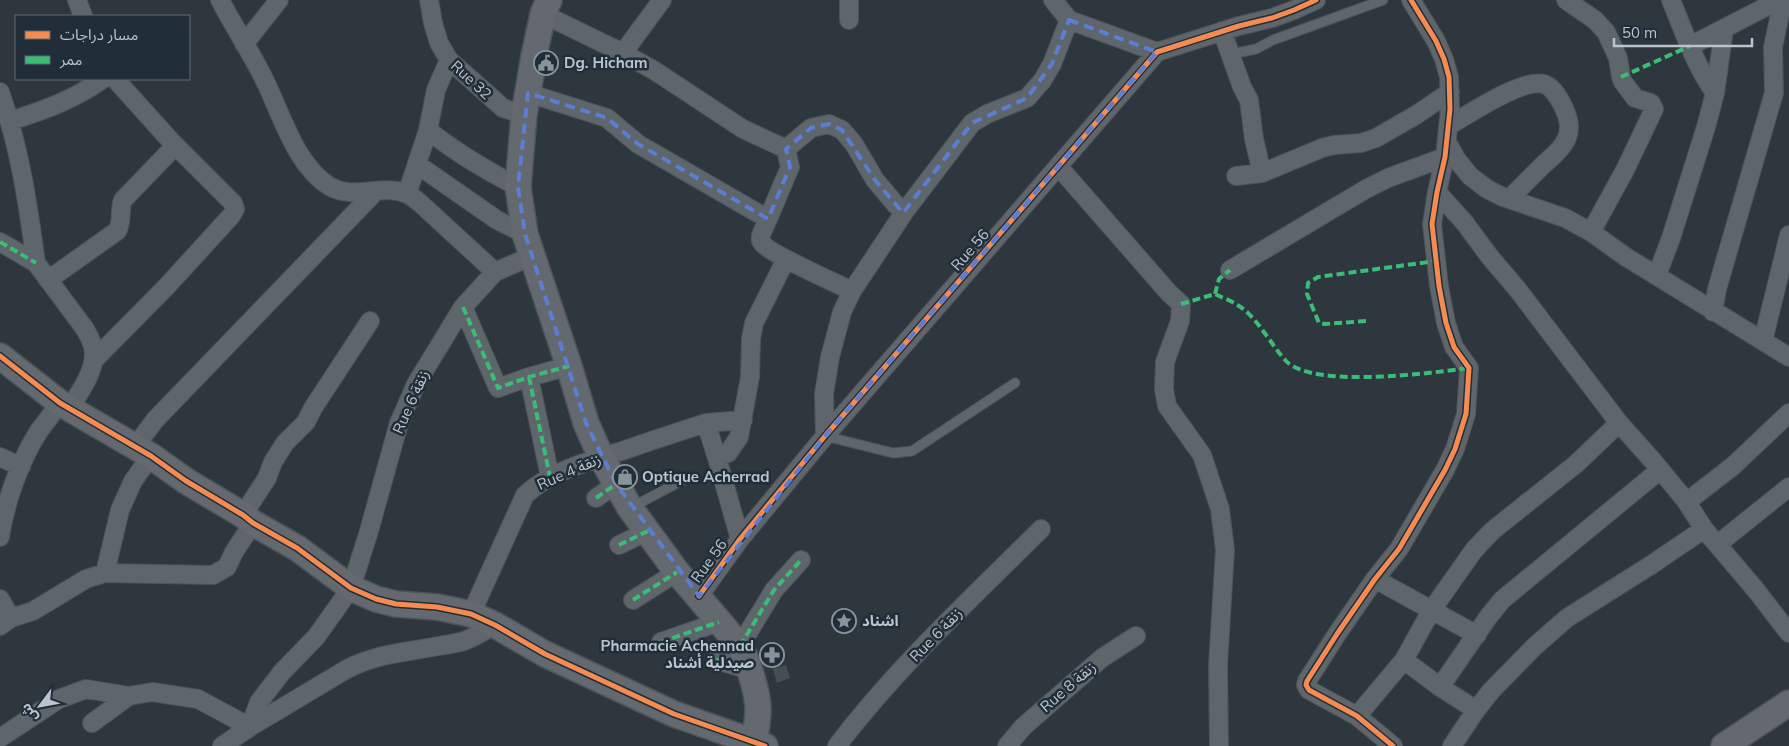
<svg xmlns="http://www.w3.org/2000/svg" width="1789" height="746" font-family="Mulish,'Noto Sans Arabic',sans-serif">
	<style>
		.building { fill: #464e53 }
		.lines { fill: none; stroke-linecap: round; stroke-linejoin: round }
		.lane-casing { stroke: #4d5358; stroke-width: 11 }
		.street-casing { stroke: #4d5358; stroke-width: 20 }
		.secondary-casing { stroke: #4d5358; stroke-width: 28 }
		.lane { stroke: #5e656b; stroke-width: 9 }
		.street { stroke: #5e656b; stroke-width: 18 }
		.secondary { stroke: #63696f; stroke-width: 25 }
		.quiet { stroke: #3abd76; stroke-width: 4; stroke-dasharray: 8 4; stroke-linecap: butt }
		.cycleway-casing { stroke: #212e39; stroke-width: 8 }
		.cycleway { stroke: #f68b52; stroke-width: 5 }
		.marked { fill: none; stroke: #5c7dd4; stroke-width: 4; stroke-dasharray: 10 6; stroke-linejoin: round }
		.labels { text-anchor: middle; stroke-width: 5; stroke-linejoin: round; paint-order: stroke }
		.poi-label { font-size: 15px; font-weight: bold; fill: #bac4cd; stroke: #212e39; text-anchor: start }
		.street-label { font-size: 15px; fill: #bac4cd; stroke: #212e39 }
	</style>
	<rect width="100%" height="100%" fill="#2e373e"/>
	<path class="building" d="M786,665L790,678L777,683L773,669Z"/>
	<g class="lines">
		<defs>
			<path id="lane" d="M1231,54L1256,49L1273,40L1383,0
				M825,436L893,453L912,451L1015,383
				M632,507L687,478"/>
			<path id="street" d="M77,0L83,16
				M220,0C233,25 248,48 261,73C280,108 293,163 329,186C354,201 383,183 407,194C412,196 416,200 420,203L495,272
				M429,0L433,23L439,43L449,60L503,108L524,115
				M849,0V20
				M1053,0L1069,20L1157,52
				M1566,0L1595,20L1606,32L1618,58L1621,77L1623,82L1635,98L1651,103L1654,109L1625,170L1591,232
				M1671,0C1684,32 1695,65 1715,93
				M543,14L623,53L655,71L743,129L786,149L811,128L829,124L842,130L854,144L875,180L896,205L905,211
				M1222,31L1242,87L1249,100L1254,139L1262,173
				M244,44L279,0
				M1690,46L1779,0
				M623,53L662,0
				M0,92C20,148 28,205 36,263
				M528,93L607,118L638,144L768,219C766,225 759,235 761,241C765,252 838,284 852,291
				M10,121C45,110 73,100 103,79
				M1448,126C1468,115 1522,78 1544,84C1553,87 1558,97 1562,104C1568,116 1572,128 1566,140C1560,152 1549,159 1540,168C1530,178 1520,188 1510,198
				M428,130C456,153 486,170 518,187
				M1447,142L1457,160L1470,176L1487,189L1503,197L1565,218L1591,232L1626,257L1789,357
				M418,165L497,220L525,234
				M1058,166L1169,293L1181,304L1180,321L1165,362L1164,389L1167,406L1202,455L1220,509L1225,550L1218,665L1219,746
				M1236,176L1262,173L1322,148L1334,145L1361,143L1376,138L1416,115L1450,92
				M1437,192L1464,222L1490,257L1518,290L1619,423L1653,461L1686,501L1704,529L1755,589L1789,633
				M407,194L428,130L436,90L449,60
				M768,219L790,167L786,149
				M0,242L36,263L85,329C88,335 92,341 93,347C98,368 80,391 70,408
				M1230,270L1366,189L1388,178L1445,157
				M1657,275L1671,238L1706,127L1715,93L1724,29
				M48,280L117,231C123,222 119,210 123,200L175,146
				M463,307L498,388L529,377L569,366
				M1713,312L1717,289L1774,93L1773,47L1783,0
				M1763,341L1789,235
				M94,360L168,285L231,216L235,209L233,203L170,140L115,79
				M529,377L550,477
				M706,423L743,420
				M825,436L824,394L830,357L842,312L852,291L905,211L972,123L987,114L1027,98L1042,81L1052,64L1069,20
				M135,447L155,420L375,192
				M0,457L21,467
				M596,498L616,484
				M1686,501L1693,497L1733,466L1789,413
				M243,515L267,478L273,462L285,443L306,422L313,408L370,321
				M0,537C5,503 20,460 39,431C46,422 53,412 60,403
				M740,539L717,458L728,453L739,437L750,377L751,339L754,323L786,259
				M1718,544L1789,487
				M619,545L648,531
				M105,573L120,510L133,481L151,456
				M1375,579L1477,635
				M699,596L740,539L825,436L1157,52L1239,26L1272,18L1294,10L1316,0
				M0,599L11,618L0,626
				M633,600L677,572
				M471,614L525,495C551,471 589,461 622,451C650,441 678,432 706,423L717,458
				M11,618L33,611L86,579L105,573L213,575L227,567L234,552L253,523
				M661,642L719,622
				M740,646L774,590L801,560
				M716,660L750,670
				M1404,660L1440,687L1476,710
				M1440,687L1489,616L1502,600L1660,470
				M1357,716L1404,660L1431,611L1474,550L1492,531L1576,464L1619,423
				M92,723L129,696
				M0,738L59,699L86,689L129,696L152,692L198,699L250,727L347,669C374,655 403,652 433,647C444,645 453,644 464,641C475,637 484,631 495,625
				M222,746L250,727L259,702L282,672L316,637L351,588L369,531L399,423L416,384L463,307L495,272L532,256
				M837,746C897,667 971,599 1041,529
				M1007,746L1023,727L1102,658L1136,636
				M1393,746L1357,716L1309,690L1306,685L1307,681L1337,634L1375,579L1399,549L1445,470L1455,449L1466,414L1469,368L1454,347L1446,323L1439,286L1432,224L1437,192L1445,157L1450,109L1449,77L1444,59L1436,41L1411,0
				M1452,746L1476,710L1491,691L1534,647L1567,618L1651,565L1704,529"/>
			<path id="secondary" d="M549,0L543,14L534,56L524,115L518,187L525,234L569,366L586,423L601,457L630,508L677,572L740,646C748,662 758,692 758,710C758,721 756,731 754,742
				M0,356L60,403L151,456L186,481L243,515L253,523L297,548L351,588L376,599L396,604L437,607L471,614L495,625L545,654L674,714L765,746
				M1724,746L1789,703"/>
		</defs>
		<use href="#lane" class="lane-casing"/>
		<use href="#street" class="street-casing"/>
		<use href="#secondary" class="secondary-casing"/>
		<use href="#lane" class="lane"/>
		<use href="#street" class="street"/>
		<use href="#secondary" class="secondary"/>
		<path class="quiet" d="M1621,77L1690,46
			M0,242L36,263
			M1215,294L1219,279L1230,270
			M1181,304L1215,294C1223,298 1232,301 1239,306C1256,316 1272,346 1286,361C1313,389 1431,373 1469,368
			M463,307L498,388L529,377L569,366
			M1366,321L1325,324L1319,323L1307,294L1308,283L1318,277L1436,261
			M529,377L550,477
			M596,498L616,484
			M619,545L648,531
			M633,600L677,572
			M661,642L719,622
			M740,646L774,590L801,560
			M716,660L750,670"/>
		<defs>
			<path id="cycleway" d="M0,356L60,403L151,456L186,481L243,515L253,523L297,548L351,588L376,599L396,604L437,607L471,614L495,625L545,654L674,714L765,746
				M699,596L740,539L825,436L1157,52L1239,26L1272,18L1294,10L1316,0
				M1393,746L1357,716L1309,690L1306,685L1307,681L1337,634L1375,579L1399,549L1445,470L1455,449L1466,414L1469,368L1454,347L1446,323L1439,286L1432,224L1437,192L1445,157L1450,109L1449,77L1444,59L1436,41L1411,0"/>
		</defs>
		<use href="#cycleway" class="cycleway-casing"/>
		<use href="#cycleway" class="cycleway"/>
	</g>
	<path class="marked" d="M1069,20L1157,52L825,436L699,596L616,484L586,423L525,234L518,187L528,93L607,118L638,144L768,219L790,167L786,149L811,128L829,124L842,130L875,180L903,213L972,123L1027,98L1052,64Z"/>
	<defs>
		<symbol id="civic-ring" viewBox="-11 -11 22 22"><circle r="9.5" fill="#212e39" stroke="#89939b" stroke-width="1.5"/><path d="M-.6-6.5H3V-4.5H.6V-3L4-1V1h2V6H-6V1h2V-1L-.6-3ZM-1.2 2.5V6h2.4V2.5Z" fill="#89939b"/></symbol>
		<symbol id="shop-ring" viewBox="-11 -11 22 22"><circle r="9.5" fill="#212e39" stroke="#89939b" stroke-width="1.5"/><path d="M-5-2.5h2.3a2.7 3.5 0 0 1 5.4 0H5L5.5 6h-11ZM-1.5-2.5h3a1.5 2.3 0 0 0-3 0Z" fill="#89939b"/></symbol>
		<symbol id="sight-ring" viewBox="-11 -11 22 22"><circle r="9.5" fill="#212e39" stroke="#89939b" stroke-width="1.5"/><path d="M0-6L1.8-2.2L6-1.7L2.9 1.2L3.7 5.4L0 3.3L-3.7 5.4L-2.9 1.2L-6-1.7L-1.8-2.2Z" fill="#89939b"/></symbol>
		<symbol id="pharmacy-ring" viewBox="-11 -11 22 22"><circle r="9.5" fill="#212e39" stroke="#89939b" stroke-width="1.5"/><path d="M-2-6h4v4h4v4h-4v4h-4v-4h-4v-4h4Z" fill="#89939b"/></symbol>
	</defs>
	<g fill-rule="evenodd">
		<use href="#civic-ring" x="532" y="49" width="28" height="28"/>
		<use href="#shop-ring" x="611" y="463" width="28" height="28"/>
		<use href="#sight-ring" x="830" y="607" width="28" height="28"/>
		<use href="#pharmacy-ring" x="758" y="641" width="28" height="28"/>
	</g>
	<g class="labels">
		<g class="poi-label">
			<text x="564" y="68">Dg. Hicham</text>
			<text x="642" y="482">Optique Acherrad</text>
			<text x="862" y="626">اشناد</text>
			<text x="754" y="651" text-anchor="end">Pharmacie Achennad<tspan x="754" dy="17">صيدلية أشناد</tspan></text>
		</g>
		<g class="street-label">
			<text transform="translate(471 80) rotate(43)" y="5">Rue 32</text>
			<text transform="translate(970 250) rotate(-49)" y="5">Rue 56</text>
			<text transform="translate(411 402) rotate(-66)" y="5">Rue 6 زنقة</text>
			<text transform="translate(569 472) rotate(-24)" y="5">Rue 4 زنقة</text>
			<text transform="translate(709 561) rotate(-54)" y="5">Rue 56</text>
			<text transform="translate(936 635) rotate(-46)" y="5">Rue 6 زنقة</text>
			<text transform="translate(1068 687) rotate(-41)" y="5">Rue 8 زنقة</text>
		</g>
	</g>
	<rect x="15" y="15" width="175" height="65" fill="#212e39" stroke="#5e6a74"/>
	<rect x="25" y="31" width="25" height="8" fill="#f68b52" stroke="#5e6a74"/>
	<text x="60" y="40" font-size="15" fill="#bac4cd">مسار دراجات</text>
	<rect x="25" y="56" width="25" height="8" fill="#3abd76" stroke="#5e6a74"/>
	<text x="60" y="65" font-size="15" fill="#bac4cd">ممر</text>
	<g transform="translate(40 706) rotate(238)" stroke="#212e39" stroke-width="4" paint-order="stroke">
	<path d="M0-4L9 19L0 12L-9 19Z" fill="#bac4cd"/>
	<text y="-8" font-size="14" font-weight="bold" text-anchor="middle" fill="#bac4cd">ش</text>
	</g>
	<path d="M1614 38v8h138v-8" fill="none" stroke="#bac4cd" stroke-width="2.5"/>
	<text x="1622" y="38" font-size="15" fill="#bac4cd" stroke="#212e39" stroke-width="4" paint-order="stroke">50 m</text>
</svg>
